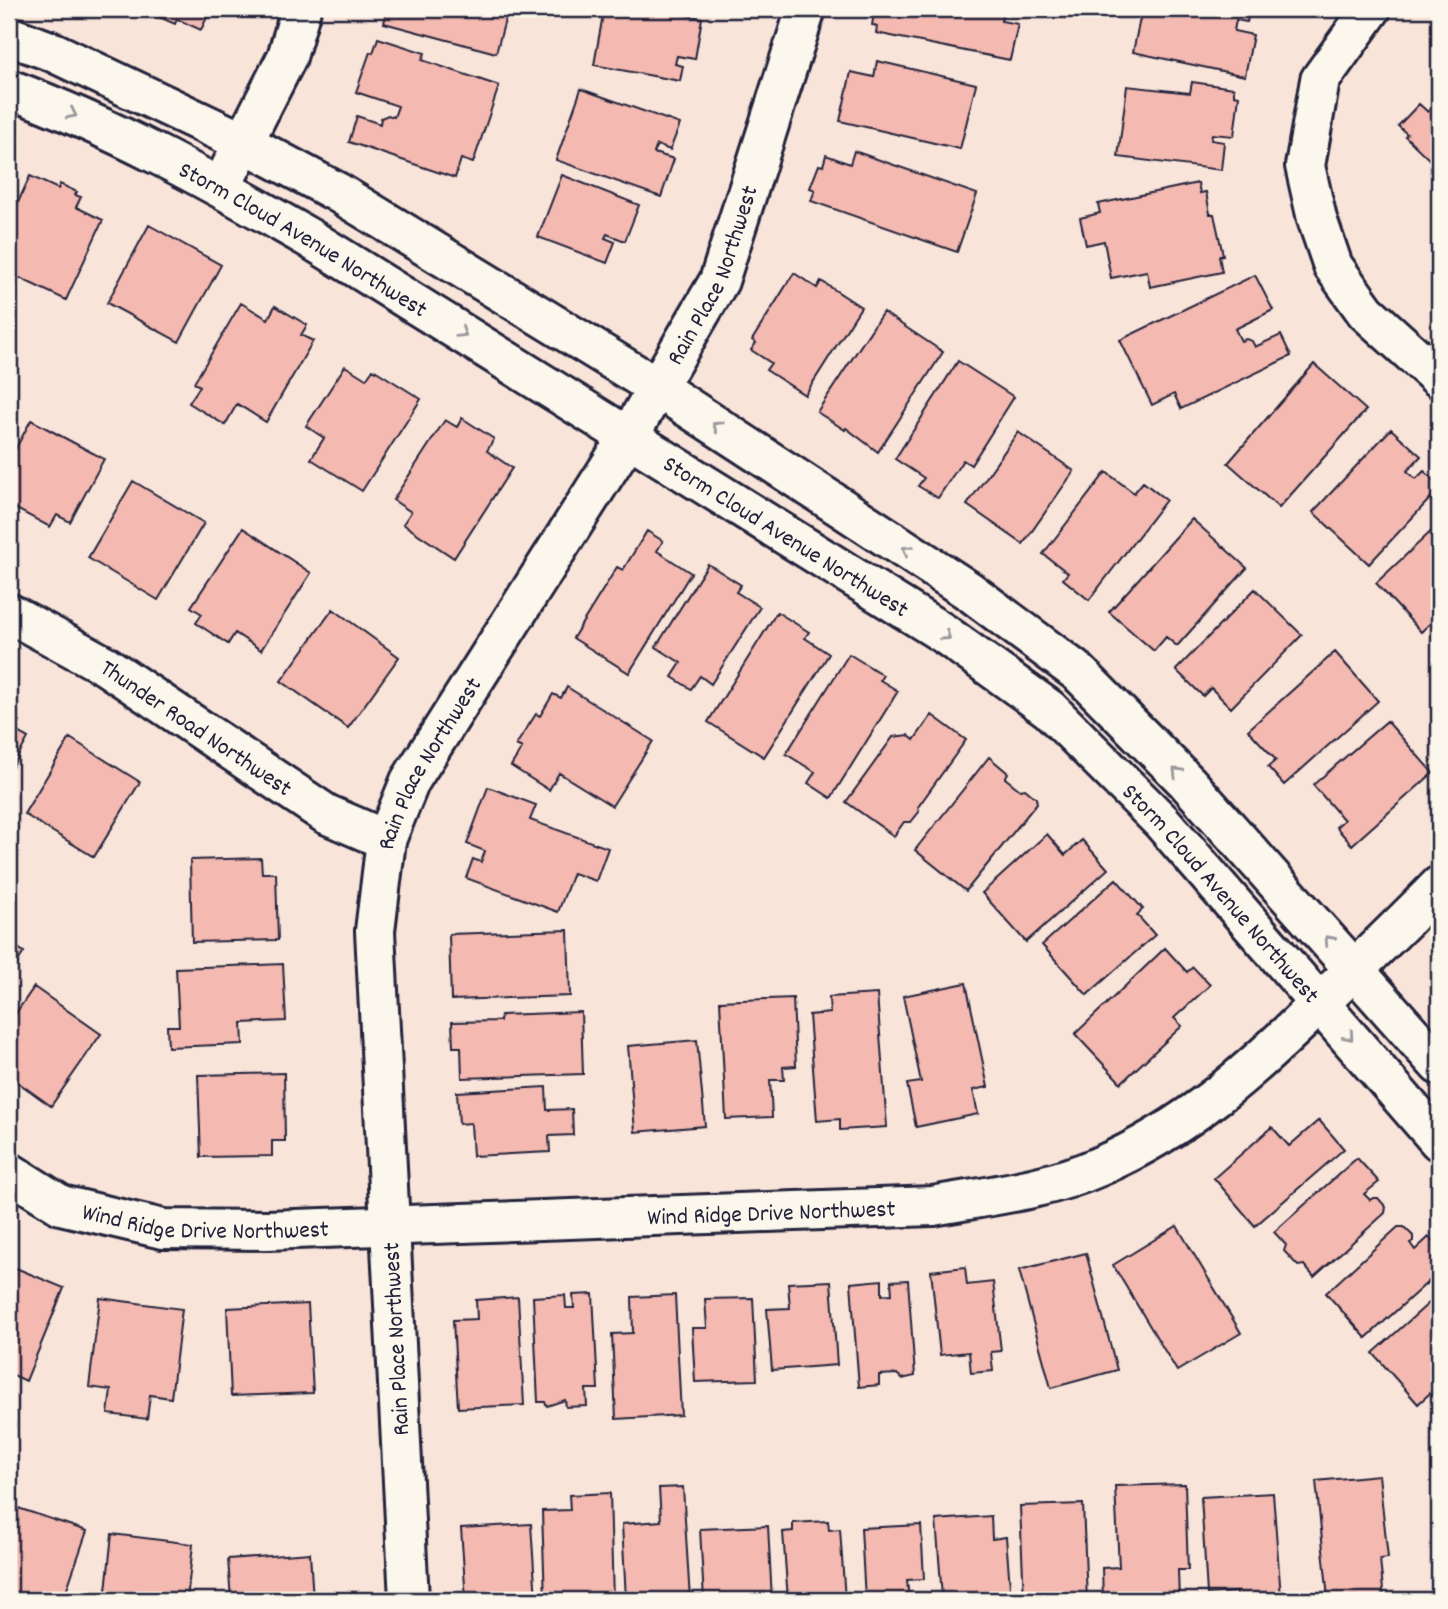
<svg xmlns="http://www.w3.org/2000/svg" width="1448" height="1609" font-family="Dekko,sans-serif">
	<style>
		.building { fill: #f4b9b0; stroke: #22223b; stroke-width: 2 }
		.lines { fill: none; stroke-linecap: round; stroke-linejoin: round }
		.street-casing { stroke: #22223b; stroke-width: 44 }
		.secondary-casing { stroke: #22223b; stroke-width: 44 }
		.street { stroke: #fbf7ec; stroke-width: 38 }
		.secondary { stroke: #fbf7ec; stroke-width: 38 }
		.oneway { stroke: #99979c }
		.labels { text-anchor: middle; stroke-width: 6; stroke-linejoin: round; paint-order: stroke }
		.street-label { font-size: 24px; fill: #22223b; stroke: #fbf7ec }
	</style>
	<rect width="100%" height="100%" fill="#f9e4da"/>
	<filter id="ink" filterUnits="userSpaceOnUse"><feTurbulence type="fractalNoise" baseFrequency=".0143" numOctaves="2"/><feDisplacementMap in="SourceGraphic" scale="14" xChannelSelector="R" yChannelSelector="G"/><feConvolveMatrix kernelMatrix="1 2 1 2 8 2 1 2 1" color-interpolation-filters="sRGB"/></filter>
	<g filter="url(#ink)">
		<path class="building" d="M141,9H211L201,30L177,19L175,24Z
			M381,9H508L496,53L384,23L387,11Z
			M604,9H651L702,18L695,59L677,56L675,64L683,66L680,81L594,65Z
			M875,9H1004L1001,21L1018,24L1010,60L876,33L877,26L872,25Z
			M1142,9H1250L1247,22L1236,20L1234,31L1253,35L1245,76L1133,52Z
			M378,38L425,53L422,60L499,86L473,163L461,159L455,178L349,142L357,116L380,124L381,118L388,115L394,117L398,106L356,92L370,52L373,53Z
			M877,61L976,84L960,149L840,121L851,72L874,77Z
			M1192,82L1234,88V95L1239,96L1234,136L1212,134L1211,140L1224,142L1221,170L1118,157L1127,86L1190,93Z
			M581,89L680,124L670,150L657,145L654,153L674,159L661,197L556,160Z
			M1439,100V169L1405,136L1407,134L1398,126L1419,104L1428,112Z
			M854,151L977,194L957,252L811,201L815,190L810,188L819,165L823,166L826,155L850,164Z
			M562,175L639,205L625,241L607,234L605,238L615,242L607,263L538,237Z
			M30,176L58,189L60,184L77,192L75,195L81,197L76,207L103,220L66,300L9,273V222Z
			M1198,183L1200,193L1206,192L1210,214H1214L1223,255L1219,256L1222,272L1150,287L1147,271L1111,278L1104,241L1086,245L1080,218L1100,213L1098,204Z
			M149,225L221,265L179,342L107,303Z
			M794,273L817,288L821,281L861,307L805,395L766,370L771,363L751,350L756,343L752,340Z
			M1255,275L1273,310L1235,329L1241,341L1246,339L1252,341L1255,347L1281,335L1291,356L1181,409L1174,394L1152,405L1120,340Z
			M241,303L268,319L275,306L307,325L301,335L313,341L266,422L237,404L225,425L189,403L200,386L194,383Z
			M883,312L943,352L878,452L846,428L845,430L817,412Z
			M958,361L1014,397L971,465L963,460L938,498L918,486L924,478L895,459Z
			M1314,364L1366,410L1279,508L1228,463Z
			M345,366L366,379L373,369L421,399L362,491L311,459L324,438L306,426Z
			M462,418L494,439L487,451L512,468L454,558L403,524L411,512L393,500L445,420L457,427Z
			M31,420L104,459L70,522L57,515L50,527L9,505V461Z
			M1391,429L1421,456L1407,471L1416,479L1424,471L1439,485V489L1369,564L1313,512Z
			M1018,432L1074,471L1023,544L967,505Z
			M1106,472L1134,493L1143,482L1166,500L1089,600L1063,579L1068,573L1043,554Z
			M133,481L204,523L158,600L88,558Z
			M1192,519L1247,568L1177,646L1166,637L1154,651L1109,612Z
			M1439,524V615L1421,632L1376,583Z
			M243,528L311,573L261,650L235,633L228,644L196,623L202,614L191,607Z
			M647,531L663,541L657,551L691,573L629,673L573,638L617,567L623,570Z
			M708,564L741,585L736,592L760,607L711,684L700,676L691,689L672,677L681,663L656,647Z
			M1255,589L1302,635L1231,708L1211,688L1203,696L1176,670Z
			M333,609L399,657L348,728L281,681Z
			M777,612L809,632L805,638L829,654L764,757L708,722Z
			M1335,652L1378,701L1284,785L1268,767L1276,760L1248,730Z
			M849,654L883,675L880,680L898,691L831,798L808,783L815,772L786,754Z
			M567,687L653,741L612,806L559,773L549,790L511,766L522,748L516,745L536,714L540,716L553,694L561,698Z
			M9,697L17,702L9,716L19,721L14,730L28,738L9,773Z
			M932,715L966,740L918,807L919,812L911,822H904L894,836L846,802L893,737L908,735L914,740Z
			M1387,721L1433,773L1352,845L1336,827L1344,820L1313,785Z
			M70,738L140,782L94,857L24,814Z
			M989,757L1008,773L1005,778L1020,790L1025,789L1036,798L1037,803L966,891L915,850Z
			M488,787L536,805L530,820L608,848L596,881L573,873L558,912L466,878L473,859L481,862L485,851L467,844Z
			M1047,834L1065,855L1082,840L1108,869L1026,942L982,893Z
			M261,858L262,873H276L278,940L192,942L190,860Z
			M1116,879L1143,909L1137,915L1155,935L1087,995L1042,945Z
			M568,930L570,996L451,1000L449,934Z
			M9,942L24,952L9,976Z
			M1165,948L1187,972L1193,967L1210,985L1174,1018L1182,1026L1121,1083L1075,1034Z
			M283,964L286,1021L242,1023L243,1044L168,1047L167,1026H179L176,968Z
			M966,983L988,1087L973,1090L978,1114L916,1127L907,1084L921,1082L903,996Z
			M34,987L101,1034L51,1106L9,1076V1023Z
			M877,994L887,1127L840,1130V1119L817,1121L809,1015L830,1013L829,997Z
			M793,998L796,1066L783,1067L784,1080H770L772,1117L726,1119L720,1001Z
			M581,1012L583,1074L462,1078L461,1047H453L452,1022L500,1021L501,1015Z
			M697,1040L705,1126L635,1132L628,1046Z
			M284,1073L285,1141H272V1156L201,1157L198,1075Z
			M546,1087L547,1110L572,1109L573,1135L549,1136L550,1152L473,1156L471,1123L459,1124L457,1092Z
			M1319,1120L1344,1149L1255,1226L1214,1178L1272,1127L1289,1146Z
			M1357,1158L1379,1182L1364,1194L1370,1200L1373,1198H1378L1386,1207L1385,1213L1314,1277L1304,1265L1298,1266L1284,1251L1286,1245L1274,1232Z
			M1177,1226L1241,1333L1177,1371L1113,1265Z
			M1398,1227H1404L1413,1236V1241L1410,1243L1415,1250L1429,1237L1439,1249V1272L1366,1338L1326,1293Z
			M1086,1253L1117,1370L1051,1388L1019,1270Z
			M11,1266L64,1288L26,1381L9,1373V1272Z
			M965,1267L967,1285L993,1282L1001,1351L991,1352L993,1371L971,1373L969,1352L940,1355L931,1271Z
			M882,1280V1295L892,1294L891,1281L908,1280L915,1376L902,1379L897,1374L879,1375V1385L859,1387L851,1283Z
			M831,1281L837,1365L772,1370L767,1309L790,1308L788,1283Z
			M593,1294L598,1389H586L587,1406L566,1407L565,1400L547,1406L545,1402H538L533,1297L565,1295L566,1308H574L573,1295Z
			M1439,1294V1385L1418,1404L1373,1353Z
			M675,1295L681,1415L616,1419L612,1334L633,1333L632,1297Z
			M518,1297L524,1405L458,1408L453,1320L477,1319L476,1300Z
			M100,1298L182,1309L171,1398L150,1395L147,1419L108,1414L111,1390L89,1387Z
			M753,1298L757,1380L695,1382L692,1328H707L705,1299Z
			M308,1304L313,1393L231,1396L227,1308Z
			M1379,1475L1388,1558L1380,1559L1384,1600H1358V1596L1328,1598L1316,1481Z
			M1185,1484L1188,1570H1178L1179,1600H1103L1102,1568L1119,1567L1115,1486Z
			M683,1487L690,1600H626L622,1524L661,1521L659,1488Z
			M610,1493L613,1600H545L542,1511L570,1510L569,1495Z
			M1273,1493L1281,1597L1237,1600V1592L1207,1594L1201,1497Z
			M1083,1504L1087,1600H1024L1020,1506Z
			M9,1505L87,1531L63,1600H9Z
			M991,1516L992,1539L1006,1537L1011,1600H960V1596L942,1597L936,1520Z
			M828,1521L829,1530L840,1529L845,1600H788L783,1532L793,1531V1523Z
			M531,1524L536,1600H466L461,1528Z
			M921,1525L924,1579L907,1580L909,1600H865L861,1528Z
			M768,1526L772,1600H704L700,1529Z
			M112,1534L193,1544L187,1600H105Z
			M310,1553L313,1600H231L228,1559Z"/>
		<g class="lines">
			<defs>
				<g id="street">
					<path d="M1371,9L1320,80L1305,166L1317,219L1333,266L1366,312L1439,378"/>
					<path d="M221,187L287,57L301,9"/>
					<path id="s1" d="M9,613L106,666L326,814L386,840"/>
					<path id="s2" d="M9,1172L61,1205L163,1229L267,1230L933,1206C988,1196 1046,1190 1098,1167C1188,1128 1253,1069 1322,1001C1361,963 1401,925 1439,886"/>
					<path id="s3" d="M409,1600L375,931L386,840L410,781L629,436L719,281L806,9"/>
				</g>
				<g id="secondary">
					<path d="M9,36L53,52L245,143L337,192L658,388L969,591L1079,673L1187,782L1439,1065"/>
					<path id="s4" d="M9,89C113,127 212,182 309,238L943,633L1049,709L1162,822L1439,1141"/>
				</g>
			</defs>
			<use href="#street" class="street-casing"/>
			<use href="#secondary" class="secondary-casing"/>
			<use href="#street" class="street"/>
			<use href="#secondary" class="secondary"/>
		</g>
		<defs><path id="oneway-chevron" d="M-2-3.5L2.5 0L-2 3.5" fill="none" stroke-width="1.6" stroke-linecap="round" stroke-linejoin="round" transform="scale(1.75)"/></defs>
		<g class="oneway">
			<use href="#oneway-chevron" transform="translate(72 114) rotate(26)"/>
			<use href="#oneway-chevron" transform="translate(462 333) rotate(32)"/>
			<use href="#oneway-chevron" transform="translate(717 426) rotate(-147)"/>
			<use href="#oneway-chevron" transform="translate(907 550) rotate(-147)"/>
			<use href="#oneway-chevron" transform="translate(946 636) rotate(35)"/>
			<use href="#oneway-chevron" transform="translate(1177 772) rotate(-135)"/>
			<use href="#oneway-chevron" transform="translate(1329 940) rotate(-132)"/>
			<use href="#oneway-chevron" transform="translate(1349 1036) rotate(49)"/>
		</g>
	</g>
	<g class="labels">
		<g class="street-label">
			<text dy="8" stroke="none"><textPath href="#s4" startOffset="331">Storm Cloud Avenue Northwest</textPath></text>
			<text dy="8" stroke="none"><textPath href="#s3" startOffset="1416">Rain Place Northwest</textPath></text>
			<text dy="8" stroke="none"><textPath href="#s4" startOffset="898">Storm Cloud Avenue Northwest</textPath></text>
			<text dy="8" stroke="none"><textPath href="#s1" startOffset="220">Thunder Road Northwest</textPath></text>
			<text dy="8" stroke="none"><textPath href="#s3" startOffset="849">Rain Place Northwest</textPath></text>
			<text dy="8" stroke="none"><textPath href="#s4" startOffset="1465">Storm Cloud Avenue Northwest</textPath></text>
			<text dy="8" stroke="none"><textPath href="#s2" startOffset="775">Wind Ridge Drive Northwest</textPath></text>
			<text dy="8" stroke="none"><textPath href="#s2" startOffset="208">Wind Ridge Drive Northwest</textPath></text>
			<text transform="translate(395 1339) rotate(-93)" y="8">Rain Place Northwest</text>
		</g>
	</g>
	<rect width="1448" height="1609" fill="none" stroke="#fbf7ec" stroke-width="35"/>
	<rect x="18" y="18" width="1413" height="1574" fill="none" stroke="#22223b" stroke-width="2.5" filter="url(#ink)"/>
</svg>
